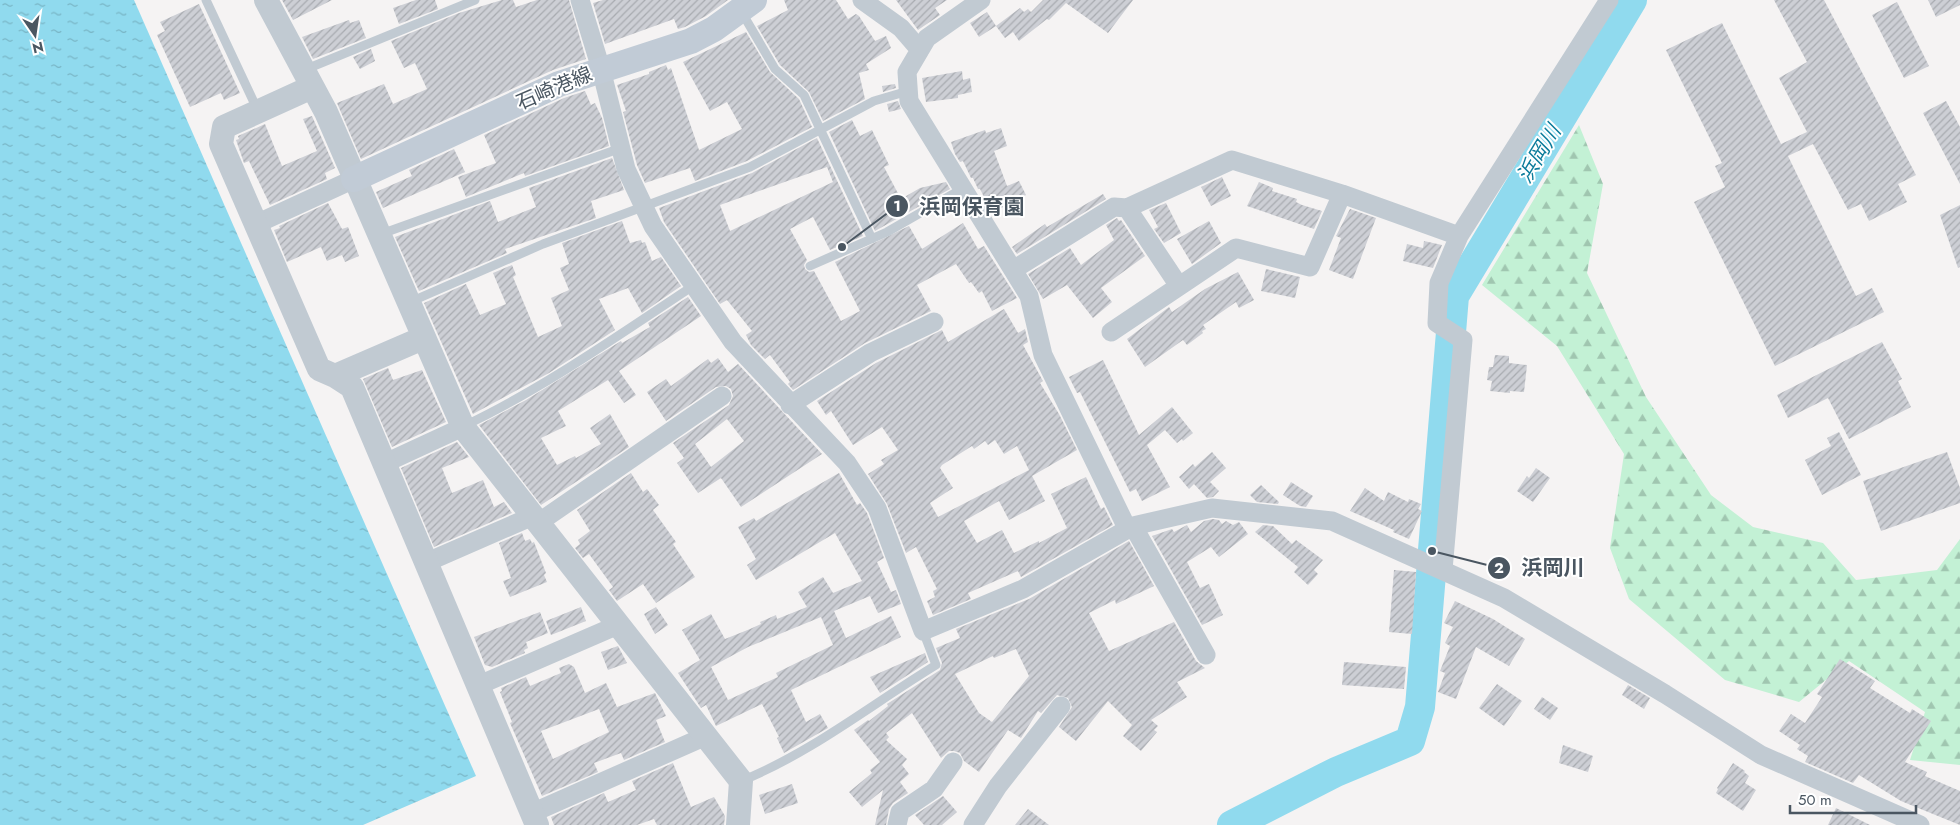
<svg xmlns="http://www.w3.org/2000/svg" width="1960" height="825" font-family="Jost,'Noto Sans JP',sans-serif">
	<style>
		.forest { fill: url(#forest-firs) }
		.water { fill: url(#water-ripples) }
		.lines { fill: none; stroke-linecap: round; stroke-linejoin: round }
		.river { stroke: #90daee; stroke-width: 30 }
		.building { fill: url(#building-hatch); fill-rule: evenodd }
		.service { stroke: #c1cad2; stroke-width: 9 }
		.minor { stroke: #c1cad2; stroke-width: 19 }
		.tertiary { stroke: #c1cad2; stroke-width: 24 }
		.secondary { stroke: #c1cbd6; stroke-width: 26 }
		.labels { text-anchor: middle; stroke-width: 4; stroke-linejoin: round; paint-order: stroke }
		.street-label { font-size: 20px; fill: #4a5661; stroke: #fff }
		.water-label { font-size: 21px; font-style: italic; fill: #0c7c9b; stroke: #fff }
		.leader { fill: none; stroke: #4a5661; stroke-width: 2 }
		.callout-dot { fill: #4a5661; stroke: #fff; stroke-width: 2 }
		.mark-label { font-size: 15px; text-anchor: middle; font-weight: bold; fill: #fff }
		.callout-label { font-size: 21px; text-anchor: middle; font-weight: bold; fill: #4a5661; stroke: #fff; stroke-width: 4; stroke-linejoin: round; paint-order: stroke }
	</style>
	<defs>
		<pattern id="forest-firs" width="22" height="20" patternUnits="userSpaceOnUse" patternTransform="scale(1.25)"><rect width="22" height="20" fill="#c3f1d5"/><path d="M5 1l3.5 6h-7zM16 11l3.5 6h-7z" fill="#a0c6b0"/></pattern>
		<pattern id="water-ripples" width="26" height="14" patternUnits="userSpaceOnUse" patternTransform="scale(1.25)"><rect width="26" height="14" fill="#90daee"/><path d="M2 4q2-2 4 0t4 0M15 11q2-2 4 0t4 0" fill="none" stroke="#78b4c4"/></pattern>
		<pattern id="building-hatch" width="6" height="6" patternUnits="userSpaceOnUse" patternTransform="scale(1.25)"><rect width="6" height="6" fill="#cdcfd5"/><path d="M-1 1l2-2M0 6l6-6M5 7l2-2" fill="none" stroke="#a8abb0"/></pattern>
	</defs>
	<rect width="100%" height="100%" fill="#f5f3f3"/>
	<path class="forest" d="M1579,125L1603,184L1587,273L1646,397L1711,495L1753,527L1823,543L1856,580L1937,570L1960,539V765L1910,760L1925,712L1849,661L1799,702L1725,680L1629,599L1610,548L1624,454L1557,346L1482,285Z"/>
	<path class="water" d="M0,0H134L476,776L363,825H0Z"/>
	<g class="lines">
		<path class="river" d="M1232,825L1336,772L1410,741L1420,707L1454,296L1632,0"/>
	</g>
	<path class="building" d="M282,0H332L293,20Z
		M416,0H435L438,9L399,24L393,8Z
		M502,0H513L516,7L537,0H569L586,59L553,70L361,159L337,103L384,84L393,104L427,89L415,63L404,68L391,41L459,13Z
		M603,0H728L706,16L685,27L678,29L674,19L605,44L593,3Z
		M784,0H836L848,19L856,14L859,16L875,41L886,36L891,48L866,64L869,70L859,73L865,99L823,121L809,92L780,65L757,26L788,10Z
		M896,0H947L935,8L940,15L918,30Z
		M1043,0H1133L1108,33L1066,3L1049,20L1047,19L1019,41L1013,32L1005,38L996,26L1020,8L1024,12L1028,9L1031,12Z
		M1774,0H1824L1916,175L1898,184L1907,202L1869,221L1861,204L1848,210L1813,144L1788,156L1856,296L1872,288L1884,312L1775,366L1694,202L1725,187L1715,166L1722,163L1666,50L1722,23L1781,144L1807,132L1779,78L1807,62Z
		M1928,0H1960V5L1936,17Z
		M1897,2L1929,66L1904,78L1872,15Z
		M199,4L240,93L224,100L221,93L190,107L157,35L165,31L160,22Z
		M987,12L996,26L979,37L970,23Z
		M349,20L350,23L359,20L366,38L313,59L302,37Z
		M746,32L770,72L799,99L812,127L747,161L695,181L690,168L645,183L637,165L623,112L626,111L617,85L649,74V72L666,65L668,70L671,68L699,150L742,129L727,102L710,111L683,62Z
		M371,49L375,61L360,69L353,57Z
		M962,71L963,80L970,78L972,92L958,95V98L926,102L922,78Z
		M895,84L896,88L883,92L882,86Z
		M585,91L591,105L595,103L602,118L609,146L525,176L524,173L466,197L458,177L496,163L484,135L564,98Z
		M898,101L901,109L889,112L887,104Z
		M1946,101L1960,127V184L1923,113Z
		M312,116L335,168L325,173L327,179L270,205L249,161L244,163L236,140L239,139L238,136L265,124L282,166L317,151L303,119Z
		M852,120L860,136L872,130L889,165L884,167L901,199L920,188L946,182L950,189L875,231L829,132Z
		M1001,128L1007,146L994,151L1007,186L1019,181L1026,195L992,213L980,189H978L973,178H971L963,161L960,162L955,154L951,142L985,130L986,133Z
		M817,138L863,236L830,250L813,217L790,229L807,260L804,265L805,269L809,272L814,271L841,321L860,311L835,262L909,226L922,249L963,223L978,249L984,246L1017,298L992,311L982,291L979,293L971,282L969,283L956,264L917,285L931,311L865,343L793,390L788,384L790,382L770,355L765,359L751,345L746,335L752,331L727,300L720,304L664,222L659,208L752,173ZM827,167L833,182L730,231L720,205Z
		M454,149L465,172L383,208L376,192L412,176L409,170Z
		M612,158L624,190L591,201L596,218L505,249L507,253L419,291L395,237L490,201L498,222L536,207L529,188Z
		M1222,177L1231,196L1211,206L1201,187Z
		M1259,182L1273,188L1272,191L1297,199L1296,202L1302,205L1322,211L1314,229L1247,206Z
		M1103,194L1106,199L1017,254L1012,247L1045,224L1047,227Z
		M328,203L342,229L348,227L359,256L345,262L342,255L327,261L321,247L287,262L274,230L280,228L279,226Z
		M1166,203L1181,233L1164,243L1154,229L1158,227L1149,210Z
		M1960,205V267L1958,268L1940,215Z
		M1350,209L1376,218L1353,279L1329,270L1341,238L1336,236Z
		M1117,218L1119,221L1121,220L1145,256L1101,288L1112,302L1093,318L1067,285L1043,299L1028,274L1070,248L1081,265L1114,240L1106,225Z
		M622,221L630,243L641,240L642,243L645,242L652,261L661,257L681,286L642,313L628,288L599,299L615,330L549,373L473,414L424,303L466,284L480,315L506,304L493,273L512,265L516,275L513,277L538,337L562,326L551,298L569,290L560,268L569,264L562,243Z
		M1209,221L1221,243L1192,264L1177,239Z
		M1424,241L1442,245L1433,268L1403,261L1407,244L1423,248Z
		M1266,269L1300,277L1295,298L1261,291Z
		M1238,272L1254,300L1239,308L1236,302L1203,325L1206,329L1202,331L1203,333L1187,345L1183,340L1145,367L1127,339L1169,307L1172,312L1205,289Z
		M688,297L701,316L619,371L636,395L624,403L608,380L558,411L566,426L541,438L557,465L575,456L576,458L601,444L590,428L610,414L629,447L541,505L479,425L526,400L621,341L622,343L650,327L648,323Z
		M1004,309L1018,333L1025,329L1028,342L1023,345L1043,381L1040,383L1059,414L1077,450L1032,476L1017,446L1004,454L995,440L988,445L985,441L974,449L972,446L942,465L940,468L953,488L930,503L938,517L1029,470L1045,501L1009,520L999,501L964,521L977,543L1002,530L1014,553L1039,541V543L1067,528L1051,494L1086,477L1101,509L1104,507L1113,525L1021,577L1018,571L968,593L971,599L933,615L927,601L935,597L933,591L937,589L916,547L906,553L887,504L868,474L884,464L881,460L898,450L882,427L853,445L831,411L826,415L817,401L876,363L942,330L948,342Z
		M1882,342L1902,379L1898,381L1911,407L1849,439L1828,398L1788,418L1777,395Z
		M1495,355L1509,356V363L1527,365L1524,392L1510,391V393L1490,391L1492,381L1487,380L1489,367H1493Z
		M718,358L728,372L738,364L822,454L741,507L721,478L698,493L677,463L684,458L673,443L729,405L733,396L731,389L726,386L716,387L666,421L647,392L666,379L671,386L708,359L711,363ZM727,419L744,441L711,467L695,444Z
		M1103,360L1139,435L1172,407L1193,433L1183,441L1182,439L1177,443L1165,430L1147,445L1170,487L1142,501L1136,489L1130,492L1080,392L1077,393L1069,377Z
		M388,368L393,380L422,370L446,422L392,447L363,379Z
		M1839,432L1861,475L1822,495L1805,460L1831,446L1827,438Z
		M457,442L469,457L442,468L452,493L483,480L494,507L504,502L512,513L434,547L401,468Z
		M1212,452L1226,468L1210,482L1219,491L1213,497L1207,498L1194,484L1189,489L1179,477L1193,464L1195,467Z
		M1947,452L1960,488V503L1881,531L1863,481Z
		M1536,468L1550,478L1533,502L1517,491L1527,476L1529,478Z
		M631,473L643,492L647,489L659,505L653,510L676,542L673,544L695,577L656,603L643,584L617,601L609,590L613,587L589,554L583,558L575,548L580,544L578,540L590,531L577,510Z
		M839,473L857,505L860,503L867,513L884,558L877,562L891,592L896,590L901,604L878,613L870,596L834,611L846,638L891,616L901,637L791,690L806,722L820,714L828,728L784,753L777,738L779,737L762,704L716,726L706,705L701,708L678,673L700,660L682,630L711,614L725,639L750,629L761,624L760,622L776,615L777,619L807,607L798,592L823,577L833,593L862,581L835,533L756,580L747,565L756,559L738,527L754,518L756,521ZM821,617L833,645L776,673L778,677L728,700L711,667L748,647Z
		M1291,482L1313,496L1306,507L1300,506L1283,495Z
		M1261,485L1279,502L1278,504L1257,502L1250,495Z
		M1365,488L1384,501L1388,492L1408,502L1409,499L1421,504L1418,509L1422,511L1409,539L1393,532L1394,530L1350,511Z
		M1213,519L1219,520L1222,524L1226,521L1233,525L1239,522L1248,534L1219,557L1211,547L1187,562L1200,588L1209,584L1223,615L1202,625L1152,536L1172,529L1174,532L1187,525L1191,532L1204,521Z
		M1263,525L1273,526L1292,544L1296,540L1323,560L1314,570L1318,574L1308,585L1294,572L1298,567L1255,532Z
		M522,533L525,541L530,539L532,543L534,542L546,573L544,575L547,582L510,597L503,581L511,578L499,543Z
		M1129,541L1154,586L1116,604L1115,600L1089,613L1109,651L1174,622L1196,661L1205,668L1177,682L1187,697L1151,720L1158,726L1154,730L1157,732L1141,751L1123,736L1132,725L1108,701L1076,741L1059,727L1072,707L1068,698L1057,695L1041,713L1038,711L1021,738L1008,730L979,772L964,761L960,753L954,751H949L941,758L912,713L886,733L889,737L886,740L907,759L902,765L909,774L900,782L908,793L893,803L889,809L886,825H875L883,790L862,807L849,792L872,773L870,770L880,762L854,730L868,720L869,721L888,706L887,704L940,670L942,663L936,648L960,638L956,629L1029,599ZM1016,649L1029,676L992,722L979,713L955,674L993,656L994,658Z
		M1394,570L1416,572L1412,634L1389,632Z
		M1455,601L1493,619L1525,639L1509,666L1476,647L1456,699L1438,692L1445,673L1440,671L1450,646L1445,643L1453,627L1444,623Z
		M581,607L586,621L551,635L546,621Z
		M656,607L668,625L655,634L644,614Z
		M540,612L548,633L526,642L528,648L524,650L525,653L492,667L485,665L474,637Z
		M618,646L627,663L608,670L601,652Z
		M925,653L928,662L880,693L870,677Z
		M1840,659L1875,681L1870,688L1910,713L1912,709L1931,721L1905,762L1927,772L1925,776L1960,791V825L1901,801L1859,775L1853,783L1805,762L1808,756L1797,749L1800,745L1779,731L1791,714L1805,723L1822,697L1817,694Z
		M1344,662L1406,667L1404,689L1342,685Z
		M569,664L574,667L585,693L606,683L617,707L655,693L666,716L656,720L665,742L624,760L621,753L594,763L598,772L542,796L510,723L512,722L500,692L502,691L501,688L526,677L530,686L561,673L559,668ZM599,709L609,732L553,759L541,731Z
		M1497,684L1522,701L1504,726L1479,708Z
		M1628,685L1650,698L1644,709L1622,695Z
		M1542,697L1558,708L1550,720L1534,709Z
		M1563,745L1593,756L1588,772L1559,763Z
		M673,763L691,807L714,797L725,816L724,825H657L654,819L637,825H554L551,817L604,793L608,802L636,790L632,781Z
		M1733,763L1745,771L1744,772L1749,776L1745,783L1756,790L1743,811L1716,793L1718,789L1717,788Z
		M792,784L798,803L765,814L759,795Z
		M943,796L957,812L942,825H924L915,815Z
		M1836,808L1870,825H1828Z
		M1028,809L1049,825H1015Z"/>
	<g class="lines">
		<path class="service" d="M206,0L258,111
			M741,11L775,69L804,95L872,239
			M304,70L475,0
			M381,234L621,148
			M810,266L887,232L962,189
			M410,302L543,244L750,167L874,101L908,91
			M464,426C544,388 619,335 693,286
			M741,781C811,753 872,704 936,665L923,631"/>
		<path class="minor" d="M580,0L601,69L626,169L653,226L733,342L847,463L877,508L923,631L1023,589L1133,526L1212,508L1332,521L1504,598L1665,694L1761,755L1920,825
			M862,0L901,28L920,50
			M981,0L927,38L907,72L909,101L1029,296L1043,355L1127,528
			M1127,208L1179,286
			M256,224L354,179
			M1013,270L1114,207L1127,208L1232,160L1342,194L1459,236
			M1111,332L1236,248L1310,267L1342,194
			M790,405L870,353L934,322
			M383,464L463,427
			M538,523L722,396
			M1133,526L1206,655
			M425,563L533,516
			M1443,570L1463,340L1437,323L1439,283L1459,236L1609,0
			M477,686L618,625
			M532,813L706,736
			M897,825L900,812L934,789L953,762
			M973,825L998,786L1061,706"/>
		<path class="tertiary" d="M266,0L326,112L463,427L741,781L738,825
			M312,87L224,127L221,144L319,369L335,376L423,338
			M335,376L352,387L537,825"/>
		<path class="secondary" d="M354,179L559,84L691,41L714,29L754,0"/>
	</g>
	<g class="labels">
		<g class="street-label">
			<text transform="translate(554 88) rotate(-23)" y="7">石崎港線</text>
		</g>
		<g class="water-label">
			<text transform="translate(1539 154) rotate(-59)" y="7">浜岡川</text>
		</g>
	</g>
	<path class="leader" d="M842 247L897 206M1432 551L1499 568"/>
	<g class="callout-dot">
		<circle cx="842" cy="247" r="5"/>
		<circle cx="1432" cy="551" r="5"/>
		<circle cx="897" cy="206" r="12"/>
		<circle cx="1499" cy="568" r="12"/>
	</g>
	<g class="mark-label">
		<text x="897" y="211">1</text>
		<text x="1499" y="573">2</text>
	</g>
	<g class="callout-label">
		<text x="972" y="214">浜岡保育園</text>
		<text x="1553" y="575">浜岡川</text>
	</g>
	<g transform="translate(35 35) rotate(167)" stroke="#ffffff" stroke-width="4" paint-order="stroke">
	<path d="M0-4L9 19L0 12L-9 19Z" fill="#4a5661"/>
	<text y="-8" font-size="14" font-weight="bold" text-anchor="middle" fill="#4a5661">N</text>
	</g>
	<path d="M1790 805v8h126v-8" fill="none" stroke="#4a5661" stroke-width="2.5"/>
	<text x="1798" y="805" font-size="15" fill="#4a5661" stroke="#ffffff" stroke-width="4" paint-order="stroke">50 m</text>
</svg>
